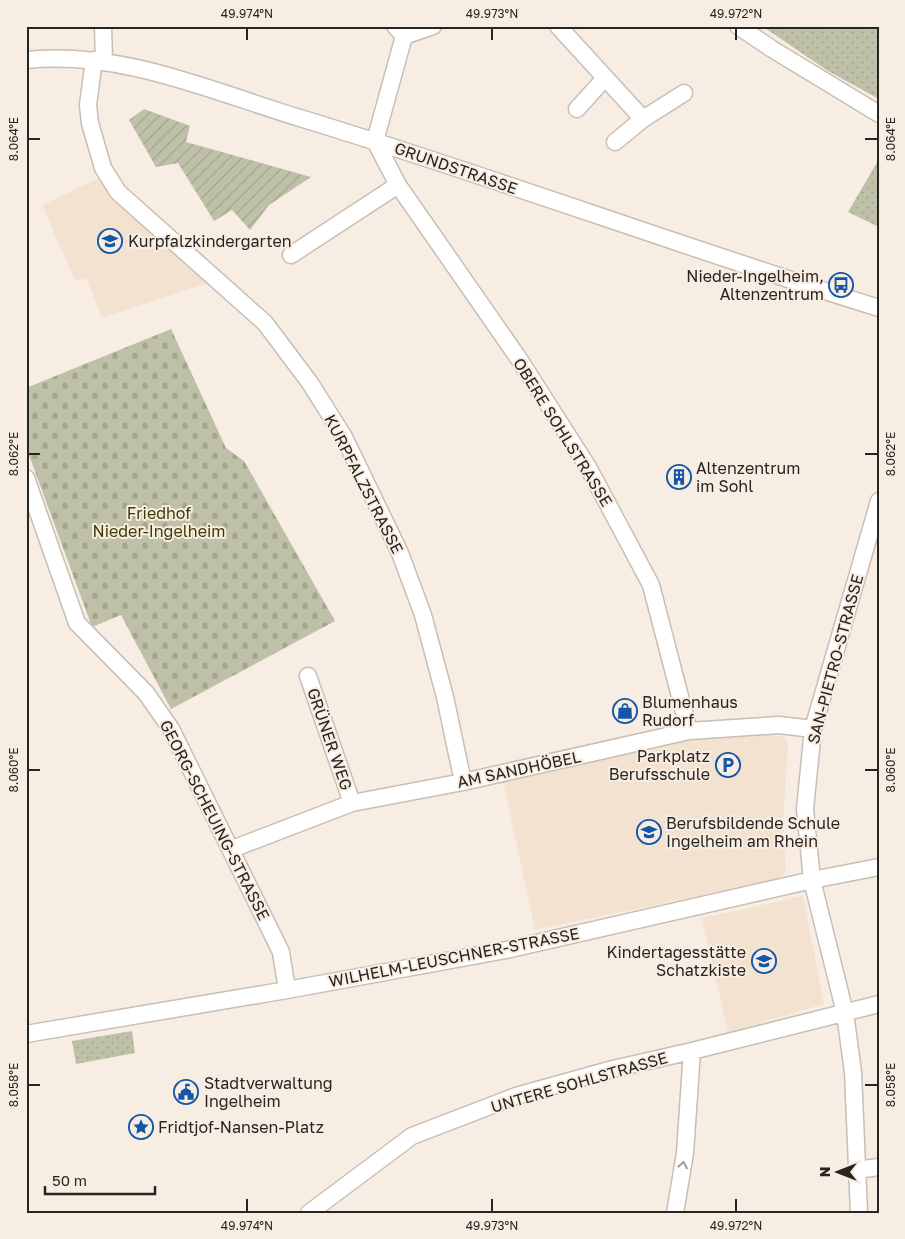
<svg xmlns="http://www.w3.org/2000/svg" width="905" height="1239" font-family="'Golos Text',sans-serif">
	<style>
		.education { fill: #f4e2d1 }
		.grass { fill: url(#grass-dots) }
		.cemetery { fill: url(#cemetery-stones) }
		.garden { fill: url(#garden-furrows) }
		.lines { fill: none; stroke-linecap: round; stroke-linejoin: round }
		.street-casing { stroke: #c9beb4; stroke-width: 19 }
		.street { stroke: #fff; stroke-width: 16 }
		.oneway { stroke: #9e9c9b }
		.ticks { fill: none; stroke: #282420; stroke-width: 2 }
		.labels { text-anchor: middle; stroke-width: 4; stroke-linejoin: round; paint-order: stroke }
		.street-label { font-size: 16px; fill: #282420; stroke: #f8ede3 }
		.poi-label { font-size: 16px; fill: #282420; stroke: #f8ede3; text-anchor: start }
		.park-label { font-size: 16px; fill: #3a3d00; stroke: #f8ede3 }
		.neatline { fill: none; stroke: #282420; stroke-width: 2 }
		.ticks-label { font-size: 12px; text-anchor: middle; fill: #282420 }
	</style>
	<defs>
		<pattern id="grass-dots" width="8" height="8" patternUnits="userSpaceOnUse" patternTransform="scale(1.25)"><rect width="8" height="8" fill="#bec1a7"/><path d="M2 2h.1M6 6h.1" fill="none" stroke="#a3a68f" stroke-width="1.8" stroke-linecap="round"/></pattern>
		<pattern id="cemetery-stones" width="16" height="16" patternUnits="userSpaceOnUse" patternTransform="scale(1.25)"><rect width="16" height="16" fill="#bec1a7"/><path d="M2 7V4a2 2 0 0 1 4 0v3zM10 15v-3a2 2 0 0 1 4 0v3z" fill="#a3a68f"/></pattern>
		<pattern id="garden-furrows" width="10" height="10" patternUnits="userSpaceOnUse" patternTransform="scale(1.25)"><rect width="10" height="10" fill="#bec1a7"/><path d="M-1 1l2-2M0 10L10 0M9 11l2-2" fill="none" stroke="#a3a68f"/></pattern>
	</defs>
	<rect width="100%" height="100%" fill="#f8ede3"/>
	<path class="education" d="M97,179L207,283L102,318L86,278L75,281L42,205Z
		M758,733L784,737L788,743L783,824L786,871L779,879L535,930L503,781L668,744L718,736Z
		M803,896L824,1004L728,1032L702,918Z"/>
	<path class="grass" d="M762,26H879V99L828,71Z
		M879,159V227L848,212Z
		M132,1031L135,1053L76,1064L72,1041Z"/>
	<path class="cemetery" d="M171,329L226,448L244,461L335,621L171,709L121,615L92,627L26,447V388Z"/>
	<path class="garden" d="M144,109L190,126L186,142L311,177L269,205L250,230L232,210L214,221L178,163L156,167L129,120Z"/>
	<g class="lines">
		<defs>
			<path id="street" d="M103,26L104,62
				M395,26L404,36L375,141L398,185L519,359L588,467L651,585L689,731
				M558,26L643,119L684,93
				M738,26L772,49L879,114
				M404,36L433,26
				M26,60C121,50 211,91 300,118C494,177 685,248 879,308
				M94,60L88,105L90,123L103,168L118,192L265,323L310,383L344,437L400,553L423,615L445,697L463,782
				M577,109L605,78
				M615,142L643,119
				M291,255L398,185
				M26,478L77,623L146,693L171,729L281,952L287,990
				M308,676L352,803
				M232,849L352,803L463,782L689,731L779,725L813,729
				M26,1034L287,990L506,950L812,880L879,867
				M856,1170L879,1167
				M309,1213L412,1136L516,1096L613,1069L692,1051L879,1004
				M675,1213L685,1153L692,1051
				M859,1213L853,1072L845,1013L812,880L805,809L813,729L879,501"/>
		</defs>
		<use href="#street" class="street-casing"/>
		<use href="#street" class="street"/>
	</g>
	<defs><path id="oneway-chevron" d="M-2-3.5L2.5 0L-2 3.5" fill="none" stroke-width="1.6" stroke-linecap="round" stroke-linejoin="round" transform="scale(1.25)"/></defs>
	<use class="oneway" href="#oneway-chevron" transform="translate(683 1165) rotate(-80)"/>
	<path class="ticks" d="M247,28V40M492,28V40M736,28V40M28,139H40M865,139H878M28,454H40M865,454H878M28,770H40M865,770H878M28,1085H40M865,1085H878M247,1199V1212M492,1199V1212M736,1199V1212"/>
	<defs>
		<symbol id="school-ring" viewBox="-11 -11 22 22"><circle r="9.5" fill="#f8ede3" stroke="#1457a7" stroke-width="1.5"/><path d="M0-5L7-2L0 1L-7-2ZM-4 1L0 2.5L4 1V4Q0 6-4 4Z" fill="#1457a7"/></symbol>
		<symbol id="bus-ring" viewBox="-11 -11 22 22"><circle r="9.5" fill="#f8ede3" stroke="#1457a7" stroke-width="1.5"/><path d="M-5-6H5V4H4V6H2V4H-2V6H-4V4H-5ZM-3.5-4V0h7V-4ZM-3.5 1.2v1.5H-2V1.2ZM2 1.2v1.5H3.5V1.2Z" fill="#1457a7"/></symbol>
		<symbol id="building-ring" viewBox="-11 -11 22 22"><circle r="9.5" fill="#f8ede3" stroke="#1457a7" stroke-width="1.5"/><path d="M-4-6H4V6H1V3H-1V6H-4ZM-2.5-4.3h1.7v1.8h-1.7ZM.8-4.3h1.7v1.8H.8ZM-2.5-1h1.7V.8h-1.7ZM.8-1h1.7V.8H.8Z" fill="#1457a7"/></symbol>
		<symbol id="shop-ring" viewBox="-11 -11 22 22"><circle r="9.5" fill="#f8ede3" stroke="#1457a7" stroke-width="1.5"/><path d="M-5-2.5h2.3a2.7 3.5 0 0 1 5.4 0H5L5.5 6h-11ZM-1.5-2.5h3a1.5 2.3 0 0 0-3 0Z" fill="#1457a7"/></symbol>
		<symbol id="parking-ring" viewBox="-11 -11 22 22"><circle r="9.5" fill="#f8ede3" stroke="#1457a7" stroke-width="1.5"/><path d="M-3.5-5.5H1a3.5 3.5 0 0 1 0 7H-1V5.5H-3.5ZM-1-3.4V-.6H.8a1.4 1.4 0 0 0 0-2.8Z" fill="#1457a7"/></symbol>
		<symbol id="civic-ring" viewBox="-11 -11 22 22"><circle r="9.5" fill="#f8ede3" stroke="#1457a7" stroke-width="1.5"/><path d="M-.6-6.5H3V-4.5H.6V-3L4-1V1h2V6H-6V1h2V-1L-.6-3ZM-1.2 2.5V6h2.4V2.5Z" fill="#1457a7"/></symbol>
		<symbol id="sight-ring" viewBox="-11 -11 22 22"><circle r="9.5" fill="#f8ede3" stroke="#1457a7" stroke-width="1.5"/><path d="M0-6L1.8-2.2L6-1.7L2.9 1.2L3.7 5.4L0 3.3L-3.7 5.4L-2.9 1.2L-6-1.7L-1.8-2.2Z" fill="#1457a7"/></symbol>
	</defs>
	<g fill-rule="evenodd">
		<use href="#school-ring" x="96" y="227" width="28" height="28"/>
		<use href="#bus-ring" x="827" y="271" width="28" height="28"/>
		<use href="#building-ring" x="665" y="463" width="28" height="28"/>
		<use href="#shop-ring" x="611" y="697" width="28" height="28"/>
		<use href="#parking-ring" x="714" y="751" width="28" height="28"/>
		<use href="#school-ring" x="635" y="818" width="28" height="28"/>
		<use href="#school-ring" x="750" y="947" width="28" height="28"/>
		<use href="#civic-ring" x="172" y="1078" width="28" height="28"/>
		<use href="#sight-ring" x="127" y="1113" width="28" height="28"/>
	</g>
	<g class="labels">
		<g class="street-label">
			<text transform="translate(456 168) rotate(19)" y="6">GRUNDSTRASSE</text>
			<text transform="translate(563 432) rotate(58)" y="6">OBERE SOHLSTRASSE</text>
			<text transform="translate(364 484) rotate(63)" y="6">KURPFALZSTRASSE</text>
			<text transform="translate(835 659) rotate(-75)" y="6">SAN-PIETRO-STRASSE</text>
			<text transform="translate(330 739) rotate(71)" y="6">GRÜNER WEG</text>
			<text transform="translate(519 769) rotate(-12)" y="6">AM SANDHÖBEL</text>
			<text transform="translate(215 820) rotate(63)" y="6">GEORG-SCHEUING-STRASSE</text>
			<text transform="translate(454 957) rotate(-11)" y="6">WILHELM-LEUSCHNER-STRASSE</text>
			<text transform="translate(579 1082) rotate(-16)" y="6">UNTERE SOHLSTRASSE</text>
		</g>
		<g class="poi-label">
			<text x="128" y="247">Kurpfalzkindergarten</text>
			<text x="824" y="282" text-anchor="end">Nieder-Ingelheim,<tspan x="824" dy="18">Altenzentrum</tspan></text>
			<text x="696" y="474">Altenzentrum<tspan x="696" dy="18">im Sohl</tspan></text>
			<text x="642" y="708">Blumenhaus<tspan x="642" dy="18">Rudorf</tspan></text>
			<text x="710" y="762" text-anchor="end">Parkplatz<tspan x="710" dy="18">Berufsschule</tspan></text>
			<text x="666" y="829">Berufsbildende Schule<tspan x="666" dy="18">Ingelheim am Rhein</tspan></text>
			<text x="746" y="958" text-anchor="end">Kindertagesstätte<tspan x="746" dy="18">Schatzkiste</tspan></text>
			<text x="204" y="1089">Stadtverwaltung<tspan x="204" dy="18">Ingelheim</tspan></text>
			<text x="158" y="1133">Fridtjof-Nansen-Platz</text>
		</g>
		<g class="park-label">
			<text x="159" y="519">Friedhof<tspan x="159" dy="18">Nieder-Ingelheim</tspan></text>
		</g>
	</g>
	<rect width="905" height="1239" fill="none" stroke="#f8ede3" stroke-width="55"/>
	<g transform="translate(838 1172) rotate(270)" stroke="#f8ede3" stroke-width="4" paint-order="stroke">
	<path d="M0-4L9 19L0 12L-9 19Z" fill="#282420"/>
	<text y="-8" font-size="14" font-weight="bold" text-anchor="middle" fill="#282420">N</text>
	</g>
	<path d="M45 1186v8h110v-8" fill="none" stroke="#282420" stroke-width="2.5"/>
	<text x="52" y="1186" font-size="15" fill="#282420" stroke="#f8ede3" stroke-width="4" paint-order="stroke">50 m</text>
	<rect x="28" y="28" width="850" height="1184" class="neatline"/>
	<g class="ticks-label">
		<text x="247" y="18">49.974°N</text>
		<text x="492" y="18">49.973°N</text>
		<text x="736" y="18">49.972°N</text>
		<text transform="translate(891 139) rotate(-90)" y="4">8.064°E</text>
		<text transform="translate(14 139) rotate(-90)" y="4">8.064°E</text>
		<text transform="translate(891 454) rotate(-90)" y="4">8.062°E</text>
		<text transform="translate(14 454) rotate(-90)" y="4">8.062°E</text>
		<text transform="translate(891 770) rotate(-90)" y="4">8.060°E</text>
		<text transform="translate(14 770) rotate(-90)" y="4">8.060°E</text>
		<text transform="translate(891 1085) rotate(-90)" y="4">8.058°E</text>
		<text transform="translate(14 1085) rotate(-90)" y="4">8.058°E</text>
		<text x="247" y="1230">49.974°N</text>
		<text x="492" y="1230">49.973°N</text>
		<text x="736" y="1230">49.972°N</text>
	</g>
</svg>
